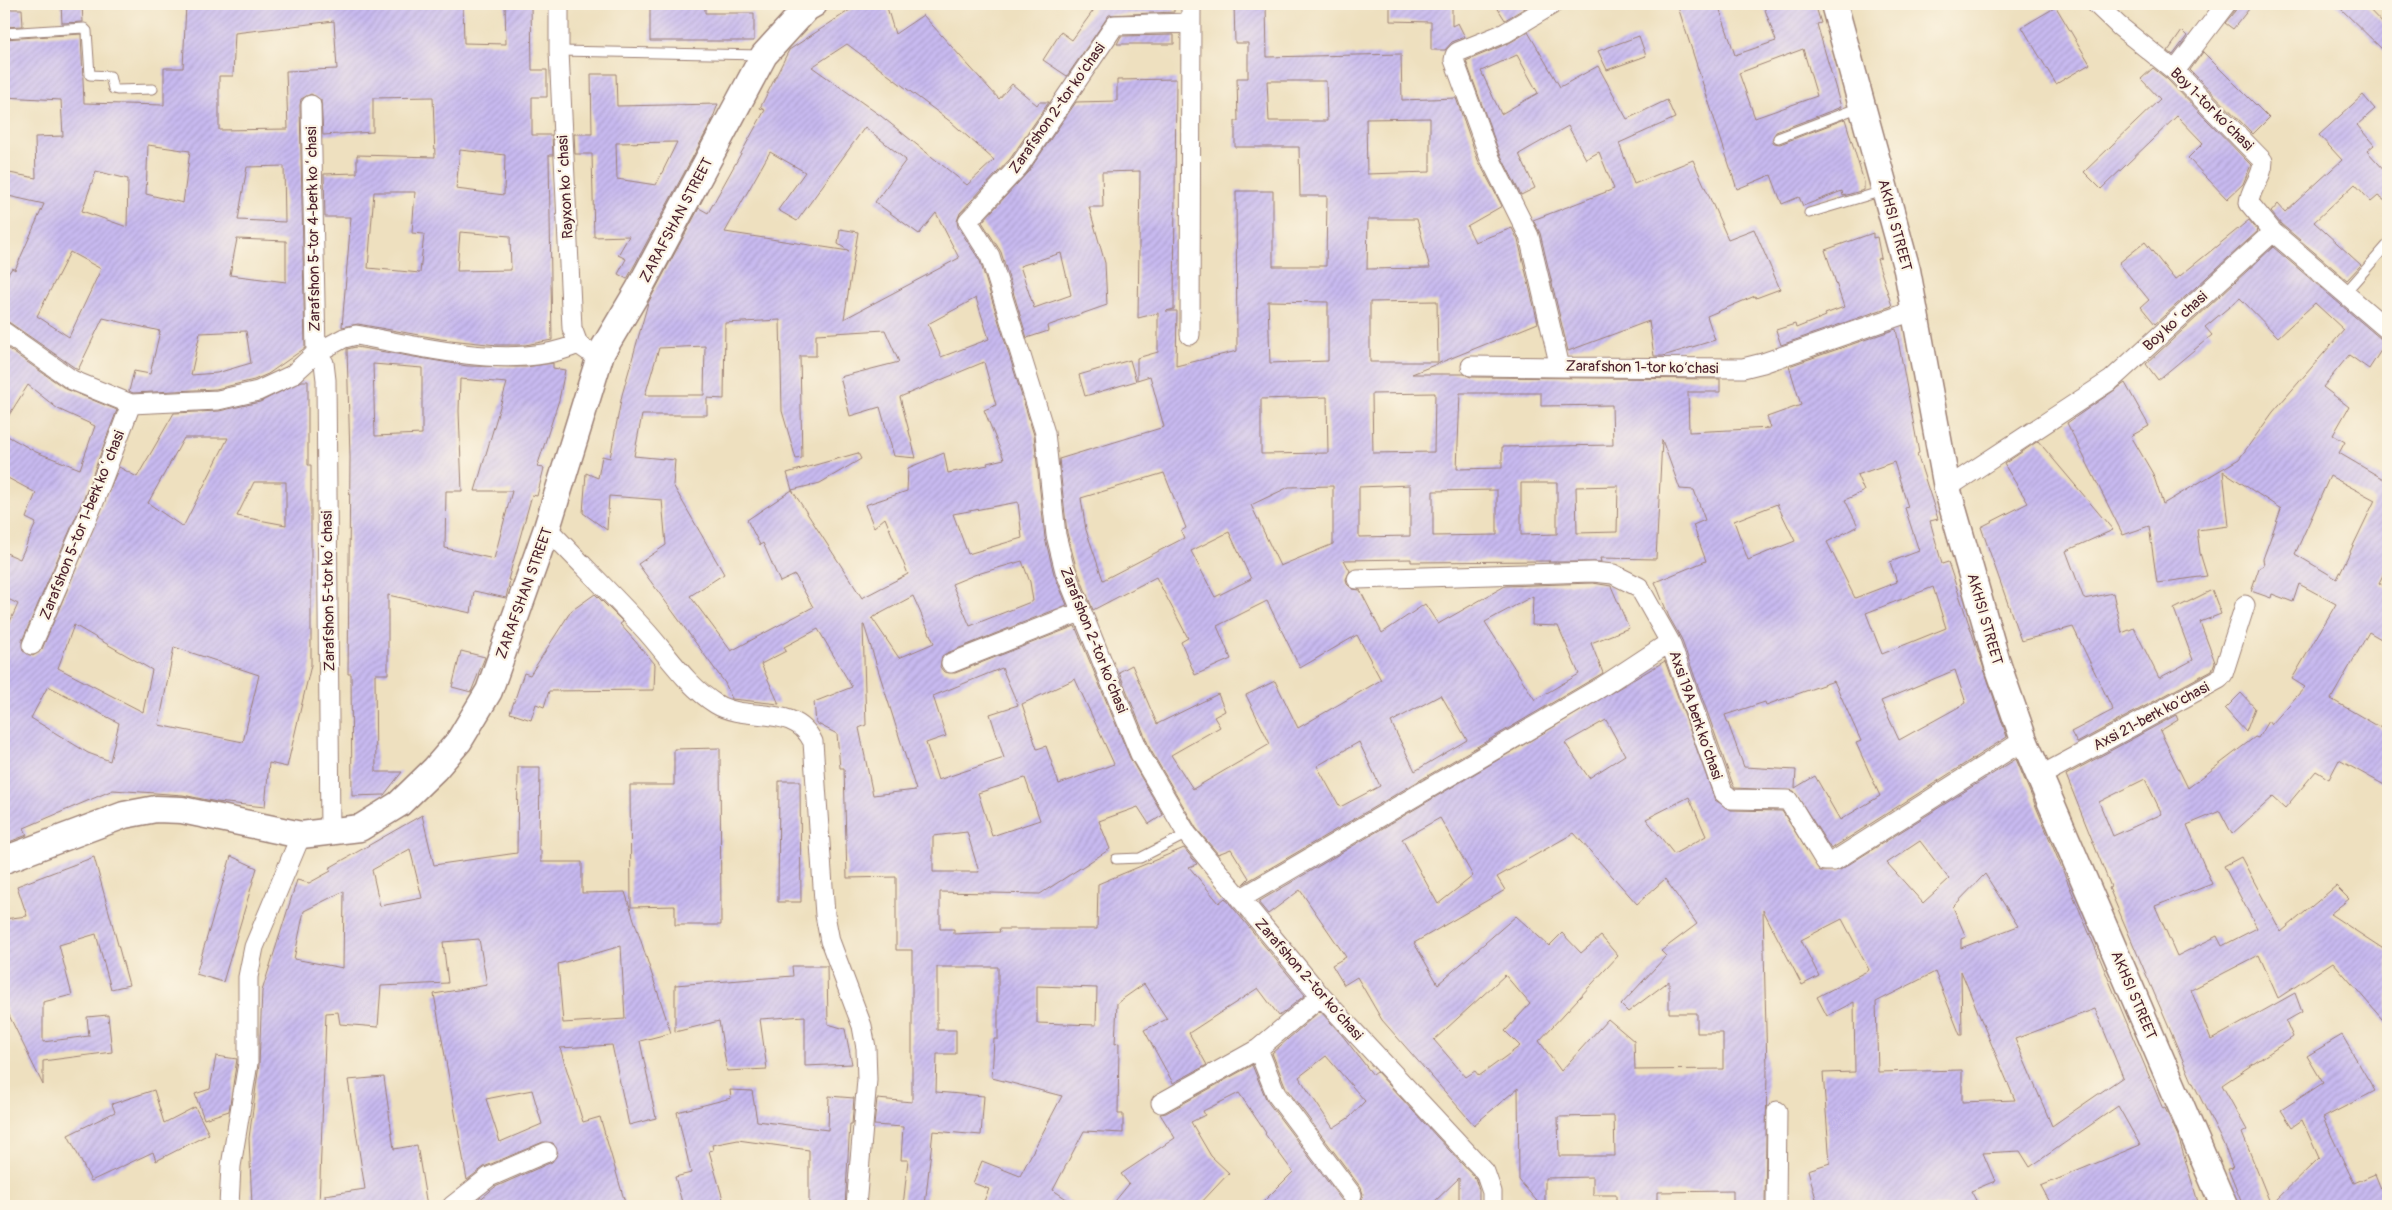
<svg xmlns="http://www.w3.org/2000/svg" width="2392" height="1210" font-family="Pangolin,sans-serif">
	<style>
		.building { fill: url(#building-hatch); fill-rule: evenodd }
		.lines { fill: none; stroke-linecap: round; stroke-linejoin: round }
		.lane-casing { stroke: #9c8075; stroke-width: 11 }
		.street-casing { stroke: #9c8075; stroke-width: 21 }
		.secondary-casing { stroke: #9c8075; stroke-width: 29 }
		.lane { stroke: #fff; stroke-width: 9 }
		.street { stroke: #fff; stroke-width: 19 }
		.secondary { stroke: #fff; stroke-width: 26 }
		.labels { text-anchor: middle; stroke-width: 4.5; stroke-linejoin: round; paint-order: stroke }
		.street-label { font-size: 15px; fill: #4a1f2b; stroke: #fcf5e5 }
	</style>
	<defs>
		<pattern id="building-hatch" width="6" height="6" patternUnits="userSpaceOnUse" patternTransform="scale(1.25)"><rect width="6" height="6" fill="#c8baf0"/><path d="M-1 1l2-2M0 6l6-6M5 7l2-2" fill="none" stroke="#ad9fce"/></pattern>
	</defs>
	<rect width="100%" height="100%" fill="#fcf5e5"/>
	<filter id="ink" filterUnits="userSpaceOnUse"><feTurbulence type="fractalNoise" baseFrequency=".02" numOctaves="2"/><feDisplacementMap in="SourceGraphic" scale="10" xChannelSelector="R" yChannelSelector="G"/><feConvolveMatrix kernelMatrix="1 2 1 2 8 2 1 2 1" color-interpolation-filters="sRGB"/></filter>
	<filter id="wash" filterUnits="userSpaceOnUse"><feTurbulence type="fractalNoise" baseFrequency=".0096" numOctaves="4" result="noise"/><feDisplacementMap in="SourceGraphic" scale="20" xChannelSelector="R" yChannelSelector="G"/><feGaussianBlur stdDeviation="1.12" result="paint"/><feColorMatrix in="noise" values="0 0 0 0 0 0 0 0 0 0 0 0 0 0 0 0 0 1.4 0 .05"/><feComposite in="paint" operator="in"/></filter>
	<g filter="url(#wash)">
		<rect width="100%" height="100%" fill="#eee0bf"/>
		<g id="blocks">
			<path class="building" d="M61,4H82L83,22L62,23Z
				M186,4H463L464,43L506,44L505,4H531L532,70H547V97H532V135H552L553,155H549L552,340L525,345H497L441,339L358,324L342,327L351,217H325L324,174L357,173V155L435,157L433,97L373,98V132L323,135L321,100L311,94L301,99L300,105L305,348L268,374L254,380L216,389L133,393L129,391L134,371L150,374L160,331L103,318L78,370L10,323L4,321V280L12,268L15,270L44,204L4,195V172L36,178L35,137L63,136L61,100L4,97V39L81,34L84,103L164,105V68H183ZM334,21L337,69L286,71L288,129L219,130V76H233L235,33ZM148,145L190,151L183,203L146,194ZM460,150L505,155L504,195L456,189ZM284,166L285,222L238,220L247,167ZM96,171L128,179L127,227L82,211ZM374,192H415L412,233L424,234L420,273L368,268ZM460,232L510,236L511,270L457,271ZM237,239L286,241V282L230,275ZM70,252L101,269L69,337L37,316ZM246,331L251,363L217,373L191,375L200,333Z
				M650,4H705V13H754V41H650Z
				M865,4H886L895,34L923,15L999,99L1012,84L1037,105L1039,102H1049L1010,159L960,213L957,221L958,227L980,261L1034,435L1045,538L1054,574L1067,605L947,653L942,656L940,667L944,672L955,673L1075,626L1130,758L1163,815L1149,824L1138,807L1099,821L1110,849L1040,894L940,892V929H954V934L1000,932L999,929H1097L1098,884L1184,848L1197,864L1189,867L1219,903L1225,898L1305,995L1279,1016L1258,988L1189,1033L1207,1065L1173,1083L1144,1030L1167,1019L1144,984L1117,1003L1115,1044L1119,1043L1118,1114H1123V1133L1084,1131L1053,1190L1077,1206H982L989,1189L973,1183L982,1161L1020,1176L1062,1096L992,1078L994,1039H998V967H937V1030H956V1054H937L936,1092L984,1096L981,1135L933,1131L925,1206H903L908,1160H901L903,1127L874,1125L877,1099L912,1102V950H896V877L847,878L844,768H840L837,734L816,723L814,702L852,687L818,629L784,647L786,651L761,664L779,704L732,699L725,683L638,564L666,545L662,500L609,496L607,530L583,513L586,473L598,478L602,456L610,458L622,395L648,303L699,208L708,213L765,110L760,108L789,50L853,8ZM847,44L951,122L994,160L967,185L881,116L812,67ZM865,127L906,160L875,202L919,234L936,213L959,258L844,319L858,232L840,229L838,244L849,251L725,232L770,152L805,172L778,210L797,221ZM976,298L989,339L941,357L928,324ZM780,320L782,411L796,459L802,458L800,356H816V334L885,330L899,362L840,377L850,416L880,407L894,456L916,458L900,397L984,362L996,405L984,410L1004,459L987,463L988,465L948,473L944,453L908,468L907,491L865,505L874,527L885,518L908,574L862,598L792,490L747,520L760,545L763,543L780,582L795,575L813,607L731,651L690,596L724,574L673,485L675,460L634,456L642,415H707V398L724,399L725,323ZM705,346L704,395H645L659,348ZM1018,502L1022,538L968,554L953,514ZM1022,561L1030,582L1033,601L970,626L952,584L974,575ZM913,596L934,643L899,658L872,618ZM863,625H864L916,790L873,795L859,728L866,725ZM1002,668L1018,705L990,714L1004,758L938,780L926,743L946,736L933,696ZM1075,679L1114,764L1059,784L1046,746L1037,749L1022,704ZM1025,778L1040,820L992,836L978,793ZM967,832L979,872H933V836ZM1037,986L1097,988L1096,1025L1037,1023Z
				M1098,4H1174V12L1109,15L1067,76L1043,60L1061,32L1072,40Z
				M1234,4H1266L1267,57L1401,54L1402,100L1456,98L1478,160L1502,206L1467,226L1475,242L1512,228L1518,240L1538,323L1412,374H1464L1471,377L1720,379V392H1688L1689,432L1771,428L1767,417L1801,405L1789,366L1896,329L1919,453L1917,454L1938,519L1930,521L1942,564L1948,562L2007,737L1831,849L1794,791L1735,788L1733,785L1681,638L1669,617L1655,582L1706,561L1693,525L1705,520L1694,490L1680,489L1662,440L1656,559L1600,558L1601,562H1548L1550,561L1411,562V559L1344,560L1350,571L1346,579L1347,584L1352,589L1360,590L1382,633L1425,604L1438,624L1505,586L1593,583L1611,586L1629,628L1591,643L1603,673L1243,884L1249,878L1231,849L1218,854L1196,828L1150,749L1119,672L1132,665L1157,724L1218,694L1225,711L1214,717L1220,727L1171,755L1193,789L1270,744L1246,695L1275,681L1298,728L1381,680L1357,635L1300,668L1267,601L1217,626L1231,659L1195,675L1181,642L1188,638L1156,577L1093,610L1076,567L1067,533L1059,459L1164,427L1150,376L1137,380V358L1158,352V313L1138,318L1140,171L1102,172L1103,207H1089L1105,263L1107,305L1047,326L1048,331L1027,338L1001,252L982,222L1028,172L1076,102L1117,101V80L1176,79L1174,309L1166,311H1177L1176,366L1237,351L1236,191H1273V266H1326L1327,196H1300L1299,147H1235V121H1238L1237,78H1248V43H1235ZM1267,81H1326L1327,121H1269ZM1430,118V172L1367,174L1366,119ZM1368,219H1417L1430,268L1367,269ZM1061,253L1071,295L1034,308L1020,266ZM1268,301L1328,302V361L1270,363ZM1437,301L1438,362H1370V302ZM1435,393L1434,452L1373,453L1372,394ZM1460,393H1541V406L1612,405L1613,445L1502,447V468L1457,469ZM1327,397L1328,453L1261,454V399ZM1894,462L1908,507L1905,508L1919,551L1890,562L1897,582L1855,598L1827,542L1858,526L1845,500L1864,491L1857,475ZM1164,473L1186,528L1181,531L1184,538L1103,580L1086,530L1081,498ZM1521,483H1557V534L1521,535ZM1410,485V536L1359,537V487ZM1333,486V544L1280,566L1251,505L1289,487ZM1618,486L1617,532L1577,533L1576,487ZM1497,490V535L1433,536V491ZM1777,504L1795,541L1748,560L1734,521ZM1229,532L1251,579L1215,597L1191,551ZM1933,587L1946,628L1882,654L1866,613ZM1533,596L1532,625L1558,626L1579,674L1535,700L1485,622ZM1955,670L1966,703L1899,740L1881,701ZM1834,681L1861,741L1856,743L1880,796L1840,820L1815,776L1795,788L1796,770L1744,767L1725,715L1765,702L1766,705ZM1441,695L1467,740L1415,771L1391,722ZM1359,742L1380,786L1340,807L1317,766Z
				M1390,4H1452V26L1458,23L1465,37L1452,42L1445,50H1431V22L1390,21Z
				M1495,4H1532L1505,20Z
				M1677,4H1718L1735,55L1776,41L1763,4H1815L1821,23L1817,24L1841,107L1776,132L1772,140L1774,143L1780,144L1845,119L1864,182V190L1843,196L1842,191L1803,206L1799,197L1782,204L1771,175L1737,189ZM1803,49L1817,96L1755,118L1739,73Z
				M2237,4H2253L2233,29L2225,23L2235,11Z
				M2336,4H2364L2388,29V55Z
				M2056,7L2090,64L2056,84L2022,27Z
				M4,9H22L23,26L4,27Z
				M2182,31L2187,36L2173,55L2168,51Z
				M1528,32L1560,87L1598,66L1627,119L1667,100L1675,118L1619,143L1634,184L1693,160L1728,239L1754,229L1780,289L1756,298L1755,296L1707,316L1715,340L1663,356H1654L1649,321L1568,351L1540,233L1533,220L1614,189L1599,152L1586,159L1568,126L1519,154L1535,188L1521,195L1499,152L1466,61L1509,43ZM1517,55L1538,93L1501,114L1481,71Z
				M1174,35V44H1117L1121,36Z
				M1639,36L1646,56L1607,70L1598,51Z
				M2203,52L2269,118L2253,134L2190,70Z
				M2153,68L2167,79L2251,165L2243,184L2227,199L2188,158L2203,143L2177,116L2101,189L2084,172L2160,99L2141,79Z
				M591,74H616L617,106L718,104L711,123L627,279L618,274L626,259L618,255L629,236L594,237L592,154H575L574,134H592ZM677,142L656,185L617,179L616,143Z
				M2363,95L2375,109L2357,125L2374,145L2367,151L2388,174V203L2378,196L2371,202L2355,184L2314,222L2361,265L2347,280L2281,224L2271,212L2278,204L2285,212L2342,160L2319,135Z
				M2249,220L2258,231L2155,324L2141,307L2149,300L2119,263L2145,242L2175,280Z
				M1873,233V238L1877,237L1881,258L1877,259L1892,306L1781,345L1776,330L1795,324L1796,328L1826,316L1825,314L1844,307L1825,250Z
				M2273,247L2381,339L2387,341L2369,369L2349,355L2323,387L2349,407L2333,435L2345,442L2339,453L2385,480L2388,473V565L2379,583L2388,588V643L2369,632L2331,699L2388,732V787L2339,760L2329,779L2316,771L2285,808L2273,797L2232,834L2220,811L2187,825L2212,884L2155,906L2177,956L2217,936L2222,946L2257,928L2224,866L2241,857L2281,932L2336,886L2349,899L2330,914L2388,952V1026L2333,962L2278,998L2259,955L2191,990L2211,1040L2295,993L2302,1012L2286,1021L2293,1037L2222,1085L2247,1130L2242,1133L2271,1205L2319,1158L2302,1120L2292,1127L2281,1110L2323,1083L2307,1056L2342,1035L2375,1091L2323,1118L2354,1183L2375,1174L2388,1206H2243L2228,1169L2233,1168L2223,1143L2191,1079L2109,888L2111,887L2066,775L2176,715L2178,720L2160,731L2188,788L2255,737L2258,738L2268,721L2271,725L2305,687L2292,679L2336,604L2299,584L2293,602L2272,594L2271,598L2251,591L2259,568L2264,565L2263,559L2281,509L2223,471L2229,526L2197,530L2200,553L2207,576L2157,583L2149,526L2123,535L2067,423L2125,383L2149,426L2131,436L2153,474L2163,504L2239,459L2273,412L2344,330L2315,303L2278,337L2240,298L2205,327L2212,335L2158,380L2146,364ZM2330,476L2375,500L2337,579L2295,554ZM2145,779L2162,814L2113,836L2099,802Z
				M4,346L66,389L117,410L84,498L22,641L23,651L33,656L42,649L119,467L137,477L174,413L219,411L260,402L302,381H308V465H311V665L287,767L269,763L265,807L217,802L183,795L113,790L24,828L27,835L4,844V635L18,604L4,597V552L20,559L36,523L26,518L36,493L4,476V434L36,452L80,469L95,426L58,409L28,385L4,423ZM184,438H228L183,527L148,503ZM254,482H286V525L237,516ZM74,625L152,670L143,712L58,668ZM174,647L259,675L243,742L159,725ZM48,686L119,723L110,761L88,753L31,718Z
				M356,347L467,366L526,367L553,363V368L565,370L559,400L537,467L544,468L537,496L532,495L508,580H510L506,598L474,591L471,613L388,595V674H375L376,772H402L384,795L352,796L351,674H348L350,457L347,349ZM373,364L422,368V434L375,436ZM460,379L507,383L475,491H512L494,559L445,548L446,491H462L459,411Z
				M1130,360L1136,381L1085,396L1079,375Z
				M2038,441L2113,530L2066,551L2084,599L2113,593L2122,633L2134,628L2159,678L2193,660L2174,609L2212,590L2221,614L2200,622L2215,662L2212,670L2077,743L2071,732L2113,710L2073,627L2021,641L1981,527L2028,503L2004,464Z
				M858,453L861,459L820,483L792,490L787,473Z
				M595,594L623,622L620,624L655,664L654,690L549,691L544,707L536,704L531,720L510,713L524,673L530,675L571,611Z
				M461,651L485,657L471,692L452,687Z
				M1665,661L1715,800L1731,810L1782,811L1820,871L1840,870L2016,759L2163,1109L2165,1108L2178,1136L2198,1202L2186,1206H2052L2041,1186L2140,1145L2118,1106L2030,1167L2020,1151L1983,1153L1995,1181L1971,1191L1979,1206H1818L1808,1170L1830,1163L1823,1073L1855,1072L1854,1002L1827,1016L1817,997L1869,970L1842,919L1801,940L1819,976L1802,985L1763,910L1767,1069L1765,1206H1733V1191L1657,1192V1206H1616V1195H1593V1177L1545,1178V1206H1541L1519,1180L1518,1088L1474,1125L1382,1020L1357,977L1344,985L1332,965L1346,957L1300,890L1268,914L1258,902ZM1606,720L1625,755L1589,778L1565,743ZM1689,797L1706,836L1674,854L1646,819ZM1440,818L1473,876L1438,904L1402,839ZM1574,833L1637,904L1665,879L1697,924L1661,951L1666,956L1621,1005L1628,1012L1669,981V1013H1697V1033H1723V1069L1635,1070L1634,1041L1608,1019L1561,1071L1539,1041L1618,956L1601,936L1581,953L1562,933L1549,946L1516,916L1438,984L1414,943L1505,890L1497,877ZM1920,841L1949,879L1923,903L1887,863ZM1985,874L2018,926L1961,948V939L1966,937L1953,907ZM1961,971L1985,1029L2015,1100L1962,1102V1070L1878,1072L1876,1002L1935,972L1960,1035H1962ZM1505,975L1530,1004L1505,1031L1520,1046L1479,1076L1475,1071L1466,1077L1434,1040ZM2095,1009L2123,1077L2052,1126L2015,1039ZM1614,1116L1615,1156H1559L1558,1117Z
				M2241,693L2255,708L2246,732L2225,709Z
				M720,748L721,925H675V906L631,907L630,785H674V749Z
				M518,767H540L539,850H541V862H582V893L625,892L671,1033L640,1041L656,1118L629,1125L612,1045L560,1048L583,1122L600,1117L626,1206H472L495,1187L552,1162L558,1153L553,1143L543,1142L484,1167L467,1180L434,994L487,985L479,939L443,942L448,983L381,986L378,1027L340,1024L338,1012L326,1013L319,1206H252L249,1138L259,1065L262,991L297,880L309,883L331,871L329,868L422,815L434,865L517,853ZM410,849L422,898L380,906L372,870ZM344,891L343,968L294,959L304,911ZM621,946L625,1019L563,1023L558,964ZM532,1090L542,1124L500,1142L486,1099Z
				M779,781H800L801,902H778Z
				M231,856L257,868L223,982L196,974Z
				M94,857L129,985L111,989L96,934L59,945L72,995L43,1002V1042L89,1036L87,1017L108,1015L112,1052L43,1061V1085L4,1005V919L27,916L17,886Z
				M792,966H827L828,1024L845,1029L852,1064L805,1066V1016L760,1019L767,1069L727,1071L719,1021L675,1032V985L793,976Z
				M1320,1011L1342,1035L1373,1075L1377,1072L1475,1178L1479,1190V1206H1459V1178L1430,1206H1259L1293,1172L1265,1134L1266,1133L1239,1093L1203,1111L1205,1115L1191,1122L1211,1156L1229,1173L1198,1206H1111L1129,1184L1121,1174L1175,1138L1160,1114L1166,1113L1252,1065L1267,1101L1343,1202L1353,1206L1359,1204L1363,1194L1361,1188L1286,1088L1272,1053ZM1326,1056L1365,1101L1350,1117L1333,1128L1299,1077Z
				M216,1056L237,1059L229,1111L204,1119L195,1094L210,1089Z
				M384,1077L394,1149L417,1145L427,1206H326L325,1195L365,1189L348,1080Z
				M154,1090L164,1123L195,1107L209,1134L156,1161L153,1152L91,1181L68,1135L115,1112L112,1104Z
				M730,1090L752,1091L757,1121L828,1130L829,1096L854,1098L852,1124H850L845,1206H809V1150L738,1140L712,1145L713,1150L709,1151L725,1206H683L675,1177L691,1173L677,1112L731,1098Z"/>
		</g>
	</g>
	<g filter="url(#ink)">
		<use href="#blocks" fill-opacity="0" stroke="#9c8075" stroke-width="1"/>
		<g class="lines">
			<defs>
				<path id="lane" d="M4,33L84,28L87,31L90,75L110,76L113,89L117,90L153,89
					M559,51L761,55
					M1778,138L1860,107
					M1809,213L1883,191
					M2345,293L2388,244
					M1116,859L1140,858L1187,834"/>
				<path id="street" d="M559,4V51L572,328L578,344L588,351
					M1553,4L1505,33L1458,52L1455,55L1454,60L1489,156L1529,236L1560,367L1743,368L1763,363L1916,310
					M2096,4L2119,26L2175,71L2263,161C2263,178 2250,187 2249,203L2273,232
					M1191,23L1115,25L1019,166L968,221L990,256L1045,433L1056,535L1065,571L1140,754L1187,834L1321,996L1485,1172L1492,1192V1206
					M2175,71L2226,4
					M311,105L316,353L324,363L326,380L330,832
					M4,332L72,380L131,404L218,400L258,391L292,375L316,353L344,338L356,335C424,347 513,372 578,344
					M1190,335L1191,4
					M1471,366L1560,367
					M1947,488L2111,380L2273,232L2388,330
					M547,528C579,562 613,595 645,630C667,654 687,686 716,704C747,723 795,703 813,742L825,915L830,941L862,1026L866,1048L867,1080L856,1206
					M1357,579L1593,572L1613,574L1639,587L1670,642L1723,792L1731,799L1788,800L1825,861H1834L2024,740
					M32,645L94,502L131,404
					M951,663L1080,612
					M2040,776L2219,679L2223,674L2245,605
					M1240,899L1603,686L1670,642
					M1321,996L1258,1049L1276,1094L1352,1195
					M1161,1103L1258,1049
					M229,1206L231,1166L248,1063V977L254,947L301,835
					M452,1206L489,1177L547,1152
					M1776,1206L1777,1111"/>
				<path id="secondary" d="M1834,4L1907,270L1947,488L1998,666L2024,740L2224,1206
					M4,860L124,815L156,809L182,810L301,835L360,828L399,804L435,769L459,741L489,691L547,528L601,353L639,289L764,55L807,8L814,4"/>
			</defs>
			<use href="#lane" class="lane-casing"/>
			<use href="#street" class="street-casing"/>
			<use href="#secondary" class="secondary-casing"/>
			<use href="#lane" class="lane"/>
			<use href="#street" class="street"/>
			<use href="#secondary" class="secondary"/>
		</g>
	</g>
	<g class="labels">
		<g class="street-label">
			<text transform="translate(1057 108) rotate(-55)" y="5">Zarafshon 2-tor koʼchasi</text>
			<text transform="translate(2212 109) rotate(45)" y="5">Boy 1-tor koʼchasi</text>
			<text transform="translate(565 187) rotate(-93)" y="5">Rayxon koʻchasi</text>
			<text transform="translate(676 220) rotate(-62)" y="5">ZARAFSHAN STREET</text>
			<text transform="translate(1895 225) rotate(75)" y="5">AKHSI STREET</text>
			<text transform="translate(313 229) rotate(-91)" y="5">Zarafshon 5-tor 4-berk koʻchasi</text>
			<text transform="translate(2175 321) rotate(-42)" y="5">Boy koʻchasi</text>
			<text transform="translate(1642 367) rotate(1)" y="5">Zarafshon 1-tor koʼchasi</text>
			<text transform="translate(82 525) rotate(-68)" y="5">Zarafshon 5-tor 1-berk koʻchasi</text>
			<text transform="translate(328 591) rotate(-91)" y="5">Zarafshon 5-tor koʻchasi</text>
			<text transform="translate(524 593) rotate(-70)" y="5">ZARAFSHAN STREET</text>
			<text transform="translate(1985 619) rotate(74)" y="5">AKHSI STREET</text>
			<text transform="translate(1094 640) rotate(68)" y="5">Zarafshon 2-tor koʼchasi</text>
			<text transform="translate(1696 715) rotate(71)" y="5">Аxsi 19А berk koʼchasi</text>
			<text transform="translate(2151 716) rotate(-28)" y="5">Аxsi 21-berk koʼchasi</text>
			<text transform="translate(1309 979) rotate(49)" y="5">Zarafshon 2-tor koʼchasi</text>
			<text transform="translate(2134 995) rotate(67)" y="5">AKHSI STREET</text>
		</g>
	</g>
	<rect width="2392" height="1210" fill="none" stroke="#fcf5e5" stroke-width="20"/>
</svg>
